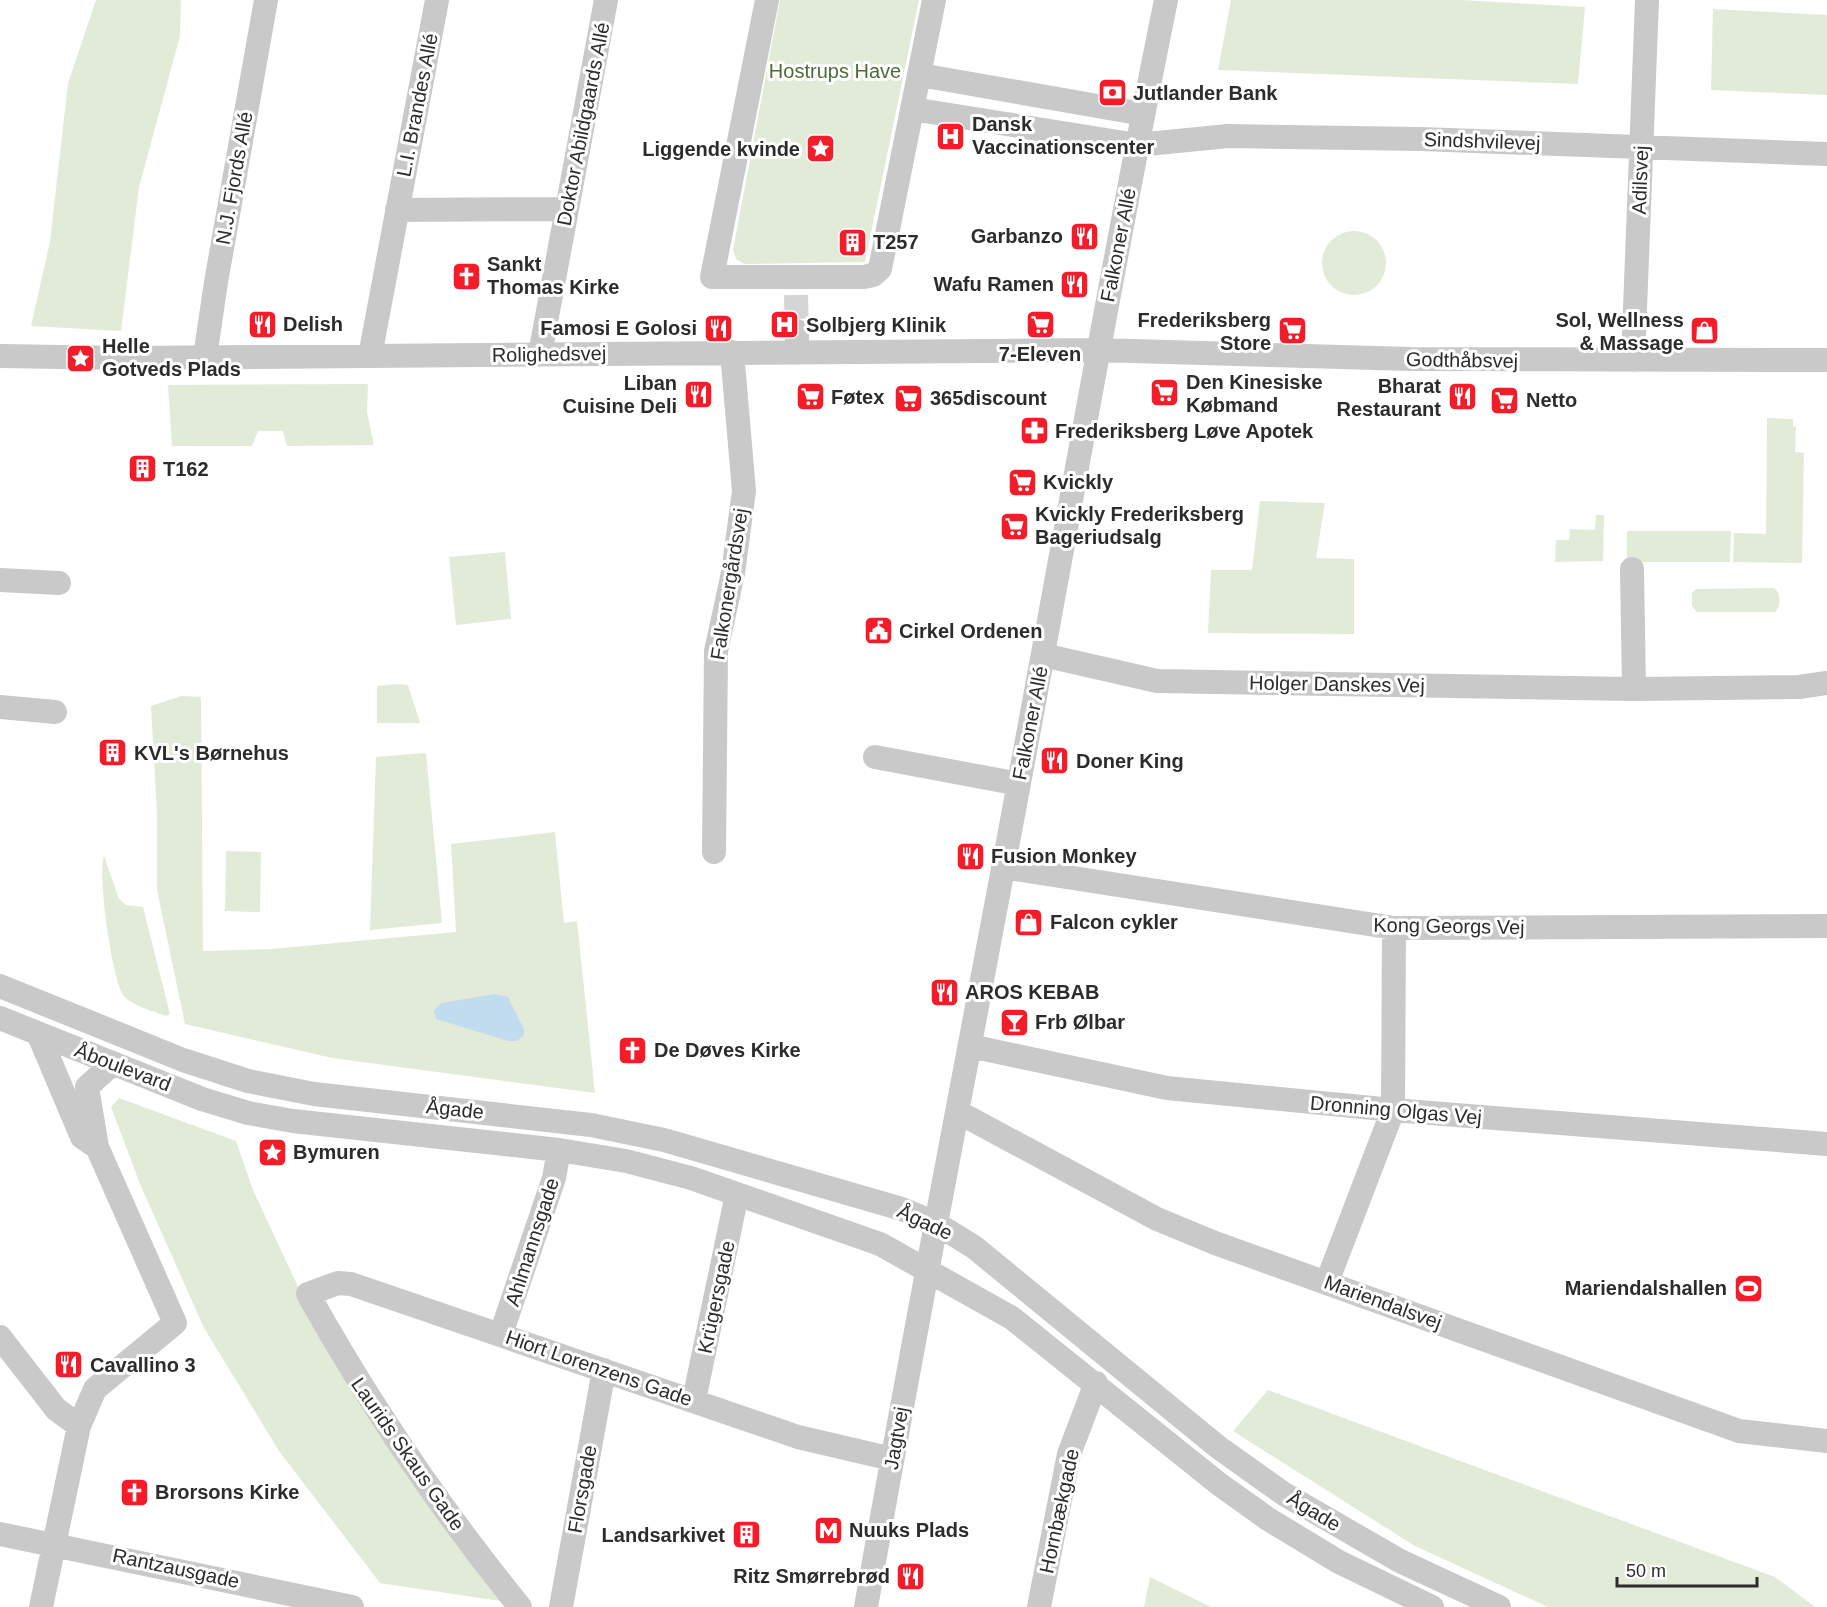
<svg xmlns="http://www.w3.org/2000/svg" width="1827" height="1607" font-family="Arial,sans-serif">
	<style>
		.green { fill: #e2ebd7 }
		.water { fill: #c1dcee }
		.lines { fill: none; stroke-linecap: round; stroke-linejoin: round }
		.minor-tunnel { stroke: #d5d5d5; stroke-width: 24; stroke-dasharray: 24 12; stroke-linecap: butt }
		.minor { stroke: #c9c9c9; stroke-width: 24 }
		.labels { text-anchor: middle; stroke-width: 6; stroke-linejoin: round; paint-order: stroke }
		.park-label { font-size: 20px; fill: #4e6b36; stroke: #fff }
		.poi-label { font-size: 20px; font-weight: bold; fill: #2c2c2c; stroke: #fff; text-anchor: start }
		.street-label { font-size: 20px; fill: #2c2c2c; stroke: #fff }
	</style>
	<rect width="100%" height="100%" fill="#fff"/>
	<path class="green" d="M96,0H181L180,36L139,187L121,331L31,326L50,242L68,83Z
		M780,0H919L865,262L744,264L736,259L733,250Z
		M1231,0H1461L1585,7L1578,84L1218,70Z
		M1713,9L1827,15V95L1711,90Z
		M1322 263a32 32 0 1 1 64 0a32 32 0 1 1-64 0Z
		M368,384L367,412L374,445L287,446L283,431H258L252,446H172L168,385Z
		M1767,418L1793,419V426L1796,427L1795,452L1804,453L1802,563L1733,562L1734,533L1766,534Z
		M1260,501L1325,503L1316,558L1354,559V634L1208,633L1211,570H1252Z
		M1596,515H1604L1603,561L1555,562L1556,540H1569L1570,529L1595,530Z
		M1627,531H1731L1730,562H1627Z
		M505,552L511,619L456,625L449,557Z
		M1774,588C1781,592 1781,607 1775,612H1697L1692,606V593L1696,589Z
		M396,684L408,685L420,723H377V686Z
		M181,696L201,697L203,951L271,949L456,932L451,844L555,832L564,923L577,921L595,1093L332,1058L185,1024L157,890V814L151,706Z
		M426,753L442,923L370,930L376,757Z
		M226,851L261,852L260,912L225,911Z
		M104,856L119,899L126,905L143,907L170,1014L166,1016C154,1011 133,1007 124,996C112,981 97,872 104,856Z
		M119,1098L236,1141L253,1190L301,1293L507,1602L380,1583L279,1451L204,1328L140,1184L111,1107Z
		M1268,1390L1775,1577L1815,1607H1548L1415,1546L1233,1431Z
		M1150,1577L1211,1607H1144Z"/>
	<path class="water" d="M494,994L508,997L524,1029V1035L517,1041H508L436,1019L434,1011L441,1003Z"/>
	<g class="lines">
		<path class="minor-tunnel" d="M796,295L797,331"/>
		<path class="minor" d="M767,0L712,277H864L873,275L880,269L934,0
			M920,75L1143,114
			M912,109L1137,145L1228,136L1421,139L1827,154
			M397,210L567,209
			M797,331V353
			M540,354L606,0
			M0,356L124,358L1098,350L1411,359L1827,360
			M370,356L437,0
			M205,357L216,282L266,0
			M1633,360L1647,0
			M1632,569L1634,689
			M0,580L59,583
			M1043,655L1157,681L1634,689L1799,687L1827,683
			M0,707L55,712
			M875,757L1019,784
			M714,852L716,651L733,573L744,491L732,352
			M1003,867L1394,928L1827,926
			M0,986L183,1060L248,1081L314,1094L591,1125L664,1140L902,1209L935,1223L974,1247L1218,1447L1284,1494L1400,1561L1499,1607
			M0,1018L202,1099L248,1113L293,1121L559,1150L626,1161L691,1178L880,1244L1012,1318L1219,1484L1268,1519L1339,1562L1432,1607
			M38,1033L82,1137L92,1144
			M970,1046L1167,1088L1393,1110L1827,1144
			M958,1112L1157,1219L1215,1243L1739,1431L1827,1441
			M1327,1282L1393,1110L1394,928
			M501,1334L554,1178L559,1150
			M0,1337L56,1409L79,1426
			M694,1400L737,1194
			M0,1534L352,1607
			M41,1607L79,1426L95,1389L175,1323L97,1147L87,1087L112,1064
			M520,1607C438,1506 371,1407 308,1294L338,1283L351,1284L798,1437L892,1459
			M561,1607L604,1370
			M866,1607C914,1332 968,1058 1019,783C1068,522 1113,260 1166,0
			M1039,1607L1069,1454L1096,1383"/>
	</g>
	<defs>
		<symbol id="bank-square" viewBox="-11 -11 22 22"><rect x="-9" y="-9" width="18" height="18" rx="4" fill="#f51c2a" stroke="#fff"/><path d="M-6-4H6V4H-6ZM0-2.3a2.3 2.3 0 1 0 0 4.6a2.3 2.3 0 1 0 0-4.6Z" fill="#fff"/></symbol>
		<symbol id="hospital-square" viewBox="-11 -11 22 22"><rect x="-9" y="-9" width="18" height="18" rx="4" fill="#f51c2a" stroke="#fff"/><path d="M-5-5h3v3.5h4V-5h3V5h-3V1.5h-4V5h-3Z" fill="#fff"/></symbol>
		<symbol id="sight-square" viewBox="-11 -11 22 22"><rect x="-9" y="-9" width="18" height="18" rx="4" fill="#f51c2a" stroke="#fff"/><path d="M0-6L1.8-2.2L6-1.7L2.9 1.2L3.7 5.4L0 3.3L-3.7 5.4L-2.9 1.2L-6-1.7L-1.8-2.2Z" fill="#fff"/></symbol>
		<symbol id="restaurant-square" viewBox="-11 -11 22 22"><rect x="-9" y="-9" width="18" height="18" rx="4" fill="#f51c2a" stroke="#fff"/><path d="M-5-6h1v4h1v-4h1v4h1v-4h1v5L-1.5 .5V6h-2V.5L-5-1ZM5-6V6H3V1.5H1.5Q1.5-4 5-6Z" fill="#fff"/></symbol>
		<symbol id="building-square" viewBox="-11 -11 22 22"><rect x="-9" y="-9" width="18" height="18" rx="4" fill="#f51c2a" stroke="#fff"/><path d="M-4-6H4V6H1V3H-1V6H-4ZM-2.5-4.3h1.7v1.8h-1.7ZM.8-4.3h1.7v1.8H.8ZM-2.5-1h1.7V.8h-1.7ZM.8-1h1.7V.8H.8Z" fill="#fff"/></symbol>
		<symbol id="church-square" viewBox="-11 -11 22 22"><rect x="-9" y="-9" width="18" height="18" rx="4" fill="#f51c2a" stroke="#fff"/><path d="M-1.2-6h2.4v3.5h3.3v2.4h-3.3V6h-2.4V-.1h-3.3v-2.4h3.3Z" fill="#fff"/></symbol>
		<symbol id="supermarket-square" viewBox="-11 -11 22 22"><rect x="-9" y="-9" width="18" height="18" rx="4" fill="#f51c2a" stroke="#fff"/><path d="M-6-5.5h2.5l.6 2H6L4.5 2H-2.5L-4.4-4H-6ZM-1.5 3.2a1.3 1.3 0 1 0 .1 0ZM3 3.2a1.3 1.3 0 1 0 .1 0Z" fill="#fff"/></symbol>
		<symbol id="shop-square" viewBox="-11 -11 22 22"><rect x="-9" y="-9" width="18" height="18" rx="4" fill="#f51c2a" stroke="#fff"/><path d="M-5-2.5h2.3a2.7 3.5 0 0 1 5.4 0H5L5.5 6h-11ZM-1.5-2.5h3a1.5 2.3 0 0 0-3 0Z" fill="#fff"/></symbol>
		<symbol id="pharmacy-square" viewBox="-11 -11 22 22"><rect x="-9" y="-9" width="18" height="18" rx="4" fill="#f51c2a" stroke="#fff"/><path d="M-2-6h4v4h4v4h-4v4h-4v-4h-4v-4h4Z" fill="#fff"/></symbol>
		<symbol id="civic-square" viewBox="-11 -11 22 22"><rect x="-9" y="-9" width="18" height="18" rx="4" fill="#f51c2a" stroke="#fff"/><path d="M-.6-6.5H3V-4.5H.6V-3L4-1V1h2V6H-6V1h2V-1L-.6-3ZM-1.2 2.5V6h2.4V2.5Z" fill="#fff"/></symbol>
		<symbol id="bar-square" viewBox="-11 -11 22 22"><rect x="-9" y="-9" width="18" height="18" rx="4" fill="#f51c2a" stroke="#fff"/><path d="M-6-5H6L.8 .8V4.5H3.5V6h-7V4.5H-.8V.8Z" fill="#fff"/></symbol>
		<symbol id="stadium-square" viewBox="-11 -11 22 22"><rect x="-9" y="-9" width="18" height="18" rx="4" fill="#f51c2a" stroke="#fff"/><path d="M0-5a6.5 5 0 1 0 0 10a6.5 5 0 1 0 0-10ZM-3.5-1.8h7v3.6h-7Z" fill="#fff"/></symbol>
		<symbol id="metro-square" viewBox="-11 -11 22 22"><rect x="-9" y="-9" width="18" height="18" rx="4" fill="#f51c2a" stroke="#fff"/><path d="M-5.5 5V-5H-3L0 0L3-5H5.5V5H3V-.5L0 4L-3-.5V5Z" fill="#fff"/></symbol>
	</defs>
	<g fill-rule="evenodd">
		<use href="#bank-square" x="1096" y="76" width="33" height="33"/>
		<use href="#hospital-square" x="934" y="120" width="33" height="33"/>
		<use href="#sight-square" x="804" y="132" width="33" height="33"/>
		<use href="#restaurant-square" x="1068" y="220" width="33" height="33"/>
		<use href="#building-square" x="836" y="226" width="33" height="33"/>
		<use href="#church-square" x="450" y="260" width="33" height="33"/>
		<use href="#restaurant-square" x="1058" y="268" width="33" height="33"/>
		<use href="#restaurant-square" x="246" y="308" width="33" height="33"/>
		<use href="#supermarket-square" x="1024" y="308" width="33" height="33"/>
		<use href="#hospital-square" x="768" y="308" width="33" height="33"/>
		<use href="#restaurant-square" x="702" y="312" width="33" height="33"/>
		<use href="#supermarket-square" x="1276" y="314" width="33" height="33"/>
		<use href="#shop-square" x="1688" y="314" width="33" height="33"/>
		<use href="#sight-square" x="64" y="342" width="33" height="33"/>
		<use href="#supermarket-square" x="1148" y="376" width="33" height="33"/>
		<use href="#restaurant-square" x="682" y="378" width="33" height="33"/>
		<use href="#supermarket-square" x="794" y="380" width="33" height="33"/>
		<use href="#restaurant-square" x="1446" y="380" width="33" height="33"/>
		<use href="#supermarket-square" x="892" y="382" width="33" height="33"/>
		<use href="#supermarket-square" x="1488" y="384" width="33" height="33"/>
		<use href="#pharmacy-square" x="1018" y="414" width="33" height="33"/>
		<use href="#building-square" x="126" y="452" width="33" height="33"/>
		<use href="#supermarket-square" x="1006" y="466" width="33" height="33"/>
		<use href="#supermarket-square" x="998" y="510" width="33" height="33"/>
		<use href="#civic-square" x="862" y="614" width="33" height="33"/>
		<use href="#building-square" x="96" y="736" width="33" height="33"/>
		<use href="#restaurant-square" x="1038" y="744" width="33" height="33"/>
		<use href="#restaurant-square" x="954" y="840" width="33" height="33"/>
		<use href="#shop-square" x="1012" y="906" width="33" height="33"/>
		<use href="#restaurant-square" x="928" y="976" width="33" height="33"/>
		<use href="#bar-square" x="998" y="1006" width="33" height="33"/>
		<use href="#church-square" x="616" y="1034" width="33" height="33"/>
		<use href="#sight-square" x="256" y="1136" width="33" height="33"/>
		<use href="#stadium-square" x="1732" y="1272" width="33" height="33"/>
		<use href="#restaurant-square" x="52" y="1348" width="33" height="33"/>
		<use href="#church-square" x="118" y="1476" width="33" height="33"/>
		<use href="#metro-square" x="812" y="1514" width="33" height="33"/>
		<use href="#building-square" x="730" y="1518" width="33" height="33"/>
		<use href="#restaurant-square" x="894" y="1560" width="33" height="33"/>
	</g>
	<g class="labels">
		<g class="park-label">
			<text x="835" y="78">Hostrups Have</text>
		</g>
		<g class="poi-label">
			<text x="1133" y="100">Jutlander Bank</text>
			<text x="972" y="131">Dansk<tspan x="972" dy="23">Vaccinationscenter</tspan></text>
			<text x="800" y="156" text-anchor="end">Liggende kvinde</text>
			<text x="1063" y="243" text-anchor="end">Garbanzo</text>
			<text x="873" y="249">T257</text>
			<text x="487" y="271">Sankt<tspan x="487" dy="23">Thomas Kirke</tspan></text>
			<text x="1054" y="291" text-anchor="end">Wafu Ramen</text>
			<text x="1271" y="327" text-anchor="end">Frederiksberg<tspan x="1271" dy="23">Store</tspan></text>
			<text x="1684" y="327" text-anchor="end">Sol, Wellness<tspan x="1684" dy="23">&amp; Massage</tspan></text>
			<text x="283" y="331">Delish</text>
			<text x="806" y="332">Solbjerg Klinik</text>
			<text x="697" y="335" text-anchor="end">Famosi E Golosi</text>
			<text x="102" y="353">Helle<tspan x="102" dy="23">Gotveds Plads</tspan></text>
			<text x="1040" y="361" text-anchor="middle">7-Eleven</text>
			<text x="1186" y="389">Den Kinesiske<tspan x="1186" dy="23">Købmand</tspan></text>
			<text x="677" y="390" text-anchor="end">Liban<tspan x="677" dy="23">Cuisine Deli</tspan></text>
			<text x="1441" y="393" text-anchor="end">Bharat<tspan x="1441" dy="23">Restaurant</tspan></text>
			<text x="831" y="404">Føtex</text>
			<text x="930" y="405">365discount</text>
			<text x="1526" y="407">Netto</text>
			<text x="1055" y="438">Frederiksberg Løve Apotek</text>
			<text x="163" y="476">T162</text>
			<text x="1043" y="489">Kvickly</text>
			<text x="1035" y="521">Kvickly Frederiksberg<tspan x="1035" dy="23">Bageriudsalg</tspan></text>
			<text x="899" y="638">Cirkel Ordenen</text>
			<text x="134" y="760">KVL's Børnehus</text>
			<text x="1076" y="768">Doner King</text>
			<text x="991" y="863">Fusion Monkey</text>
			<text x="1050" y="929">Falcon cykler</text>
			<text x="965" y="999">AROS KEBAB</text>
			<text x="1035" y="1029">Frb Ølbar</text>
			<text x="654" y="1057">De Døves Kirke</text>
			<text x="293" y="1159">Bymuren</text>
			<text x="1727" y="1295" text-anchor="end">Mariendalshallen</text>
			<text x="90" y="1372">Cavallino 3</text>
			<text x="155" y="1499">Brorsons Kirke</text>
			<text x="849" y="1537">Nuuks Plads</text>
			<text x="725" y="1542" text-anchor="end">Landsarkivet</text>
			<text x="890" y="1583" text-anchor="end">Ritz Smørrebrød</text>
		</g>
		<g class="street-label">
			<text transform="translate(417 105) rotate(-79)" y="7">L.I. Brandes Allé</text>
			<text transform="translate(583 124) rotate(-79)" y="7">Doktor Abildgaards Allé</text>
			<text transform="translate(1482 141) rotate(2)" y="7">Sindshvilevej</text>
			<text transform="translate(234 178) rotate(-80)" y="7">N.J. Fjords Allé</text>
			<text transform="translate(1640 180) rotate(-88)" y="7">Adilsvej</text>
			<text transform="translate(1118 245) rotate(-79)" y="7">Falkoner Allé</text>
			<text transform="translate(549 354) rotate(-1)" y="7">Rolighedsvej</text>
			<text transform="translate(1462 360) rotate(1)" y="7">Godthåbsvej</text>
			<text transform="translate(729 584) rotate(-81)" y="7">Falkonergårdsvej</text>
			<text transform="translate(1337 684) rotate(1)" y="7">Holger Danskes Vej</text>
			<text transform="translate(1030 723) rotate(-79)" y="7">Falkoner Allé</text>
			<text transform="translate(1449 926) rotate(1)" y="7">Kong Georgs Vej</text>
			<text transform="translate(123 1067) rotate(21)" y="7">Åboulevard</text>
			<text transform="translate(455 1109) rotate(6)" y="7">Ågade</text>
			<text transform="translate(1396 1110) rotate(5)" y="7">Dronning Olgas Vej</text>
			<text transform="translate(925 1222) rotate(25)" y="7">Ågade</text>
			<text transform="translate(532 1242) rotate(-72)" y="7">Ahlmannsgade</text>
			<text transform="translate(716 1297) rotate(-78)" y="7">Krügersgade</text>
			<text transform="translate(1383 1302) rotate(20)" y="7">Mariendalsvej</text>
			<text transform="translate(599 1368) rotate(19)" y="7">Hiort Lorenzens Gade</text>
			<text transform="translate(896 1438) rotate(-80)" y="7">Jagtvej</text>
			<text transform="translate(408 1454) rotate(55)" y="7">Laurids Skaus Gade</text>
			<text transform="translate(582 1489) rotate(-80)" y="7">Florsgade</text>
			<text transform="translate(1059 1511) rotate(-78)" y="7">Hornbækgade</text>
			<text transform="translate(1314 1511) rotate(31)" y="7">Ågade</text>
			<text transform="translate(176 1568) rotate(12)" y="7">Rantzausgade</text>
		</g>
	</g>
	<path d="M1617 1577v9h140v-9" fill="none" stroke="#2c2c2c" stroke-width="3"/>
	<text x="1626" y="1577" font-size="18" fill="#2c2c2c" stroke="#ffffff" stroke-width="4.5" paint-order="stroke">50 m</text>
</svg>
